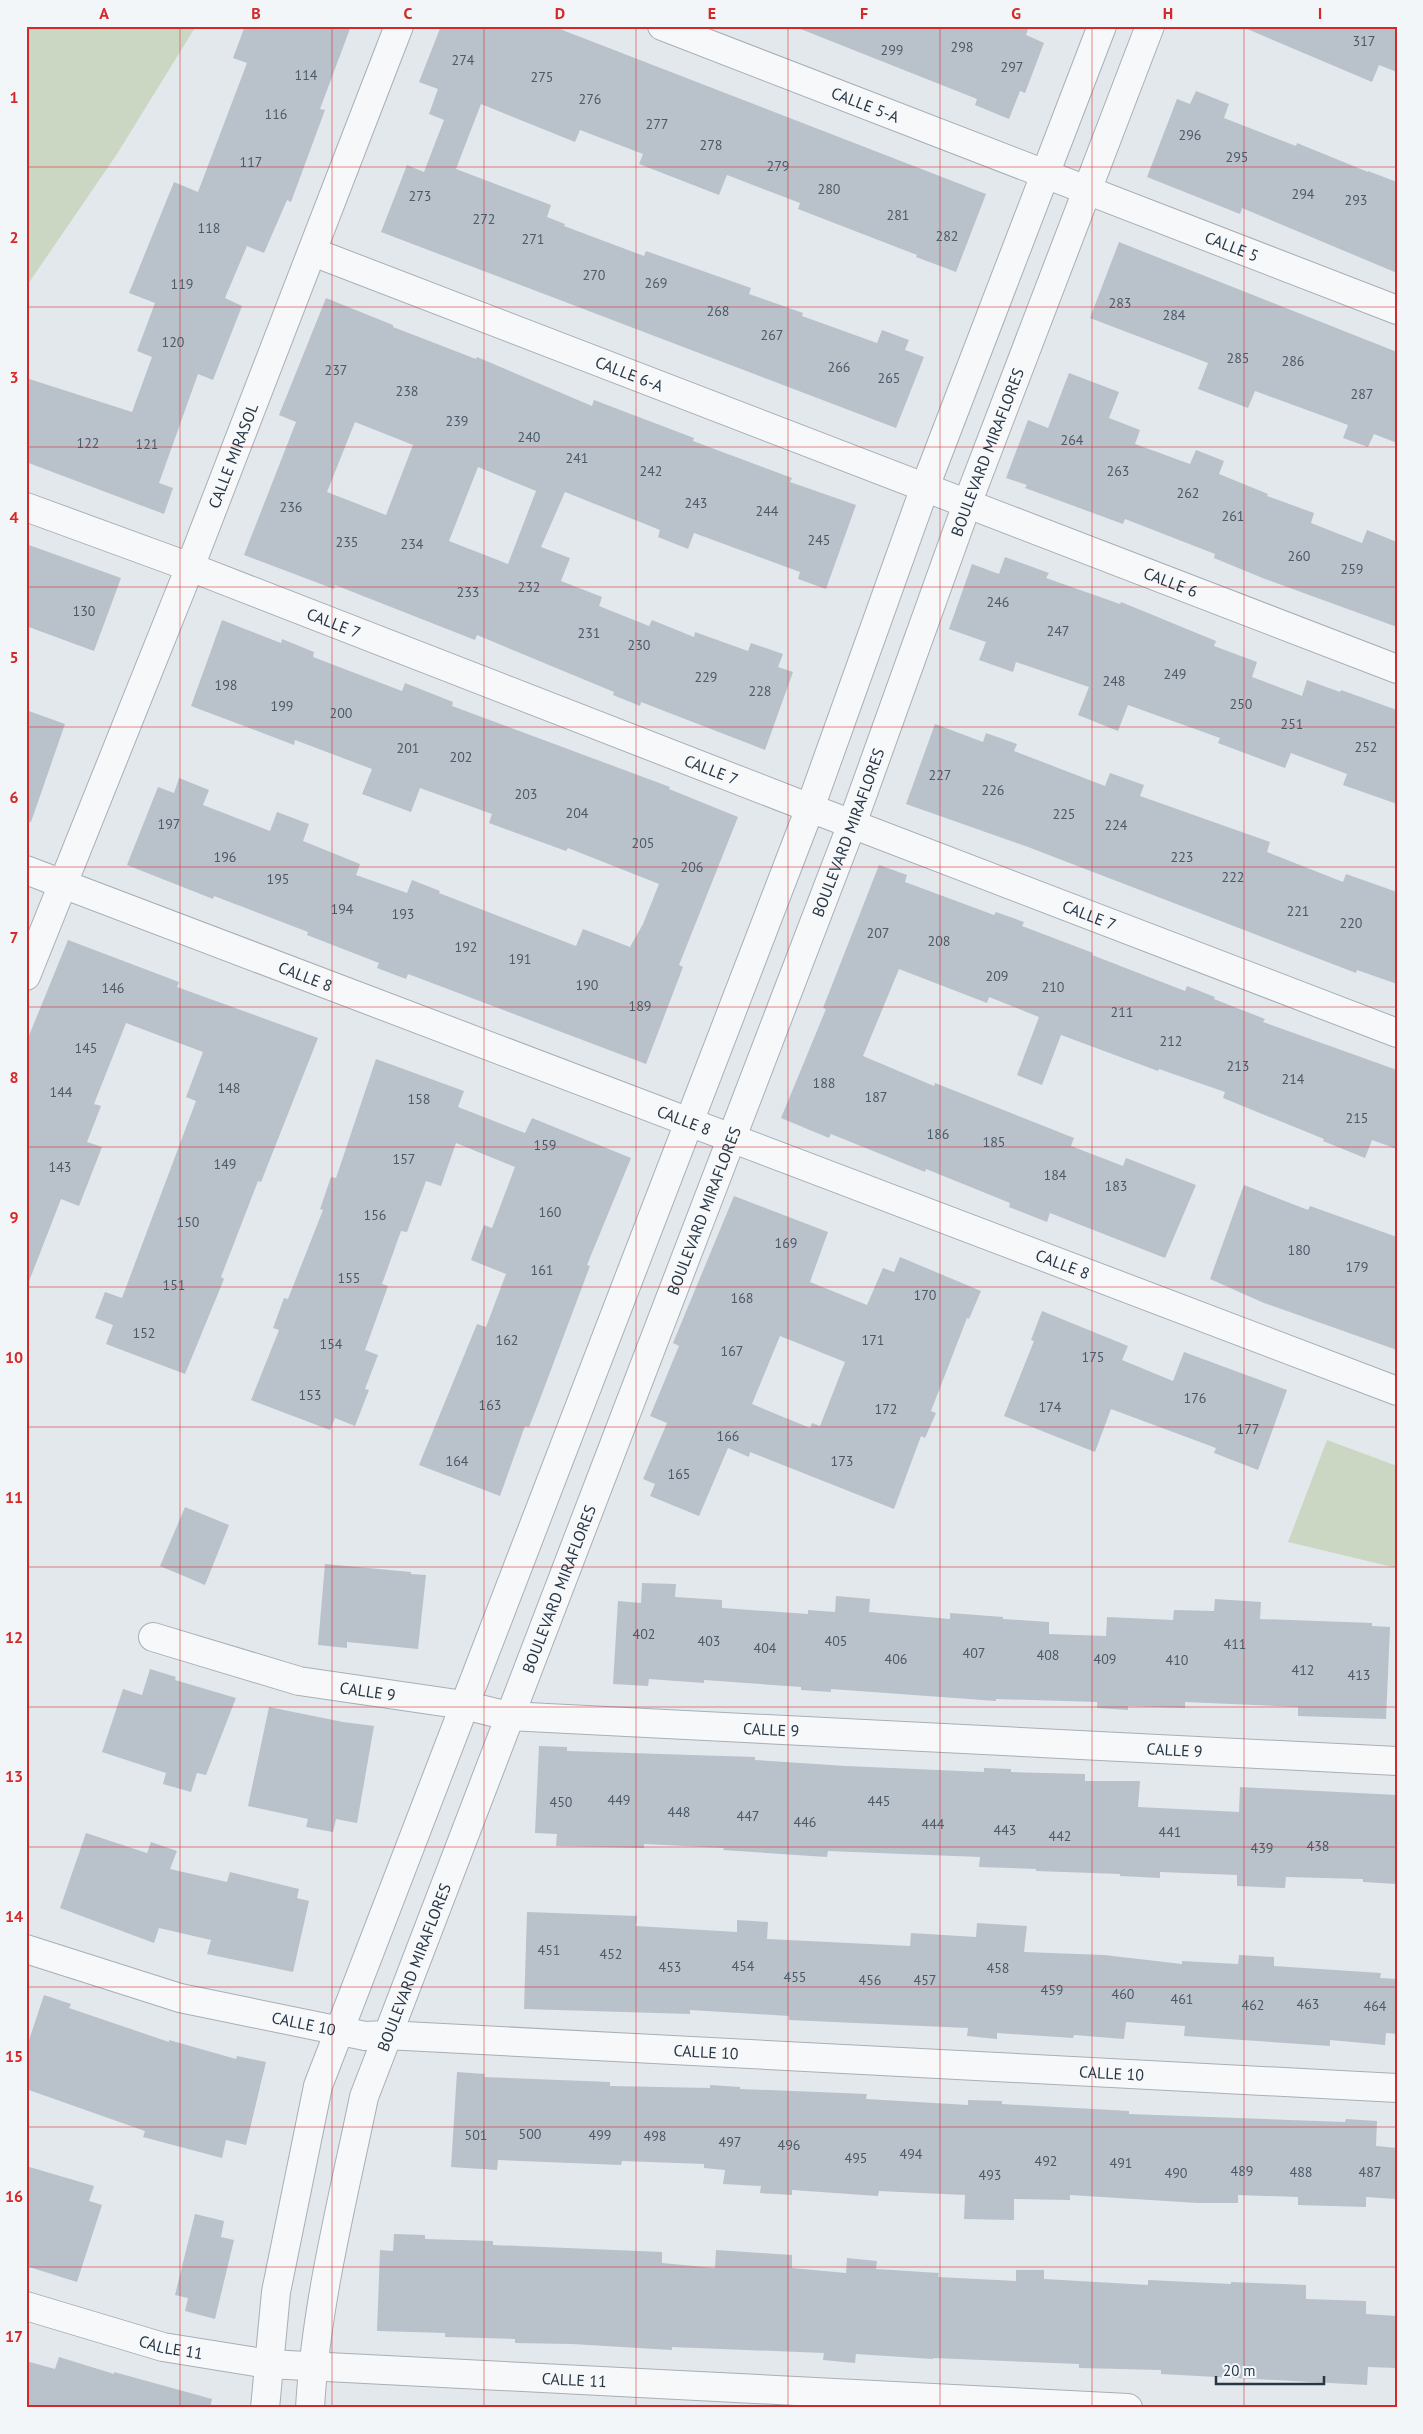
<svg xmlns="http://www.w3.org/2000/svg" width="1423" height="2434" font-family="'PT Sans',sans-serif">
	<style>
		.green { fill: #cbd7c3 }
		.building { fill: #b9c1cb; fill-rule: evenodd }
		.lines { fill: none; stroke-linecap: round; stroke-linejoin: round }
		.minor-casing { stroke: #a7afb7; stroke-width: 30 }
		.minor { stroke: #f6f8fa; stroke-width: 28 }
		.grid { fill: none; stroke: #d62828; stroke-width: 1; stroke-opacity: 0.55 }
		.labels { text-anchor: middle; stroke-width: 5; stroke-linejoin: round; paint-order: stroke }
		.number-label { font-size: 14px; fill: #4c5a67 }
		.street-label { font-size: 16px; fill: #283746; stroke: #f3f6f9 }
		.neatline { fill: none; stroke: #d62828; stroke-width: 2 }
		.grid-label { font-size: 16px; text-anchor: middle; font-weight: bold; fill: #d62828 }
	</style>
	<rect width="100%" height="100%" fill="#e3e8ec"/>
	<path class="green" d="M26,26H196L117,154L26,287Z
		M1327,1440L1397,1466V1568L1288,1542Z"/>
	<path class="building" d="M245,26H351L320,109L325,110L291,202L287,200L264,253L247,246L225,298L242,306L213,380L198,374L159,483L173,488L164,514L26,462V378L132,412L152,357L137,351L155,303L129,293L174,182L198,192L247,63L233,58Z
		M441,26H552L986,194L956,272L916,257L917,255L798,209L800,203L727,175L719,195L639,164L643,154L580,130L575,142L481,104L456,169L551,205L547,217L565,224L564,226L644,256L646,251L751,288L749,294L803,313L802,316L877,343L882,330L909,340L905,350L924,357L896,428L381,232L407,165L424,172L444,120L429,114L438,89L419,82Z
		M793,26H1029L1026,35L1044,43L1025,93L1020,91L1009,119L975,105L977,99Z
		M1240,26H1397V72L1379,65L1372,82Z
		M1196,91L1229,104L1224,118L1296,146L1297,143L1368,172V171L1397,182V273L1242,208L1240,214L1147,177L1177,99L1190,104Z
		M1119,242L1397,352V443L1374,434L1368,447L1343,438L1348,425L1255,391L1248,408L1198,389L1208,363L1090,318Z
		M326,298L393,325V327L476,359L477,357L592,406L594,400L694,438L693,441L792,478L790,482L856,505L826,589L798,579L800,572L694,533L688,549L658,537L660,530L565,492L541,547L570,558L561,581L602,597L599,606L649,626L652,620L694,637L695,632L748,651L751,643L783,654L778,667L793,672L765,750L641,702L640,706L613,695L614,692L477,635L475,640L335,585L334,589L244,555L296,422L279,415ZM355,422L413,445L386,515L327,492ZM478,467L536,491L508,564L449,541Z
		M1069,373L1119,392L1109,418L1140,430L1135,444L1190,464L1196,450L1224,461L1219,474L1268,494L1267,496L1314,513L1311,523L1362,543L1367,530L1397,542V627L1265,579L1214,558L1215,554L1125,519L1123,524L1025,488L1027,485L1006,478L1028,420L1048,428Z
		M26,544L121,578L94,651L26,626Z
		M1005,557L1049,573L1046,578L1120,604L1121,602L1216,641L1214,646L1257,662L1252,677L1302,696L1307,680L1340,692L1341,690L1397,710V804L1343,785L1347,774L1291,753L1285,768L1218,743L1220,738L1128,705L1118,731L1078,715L1089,687L1016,662L1013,672L979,660L986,642L949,629L972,564L999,574Z
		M222,620L281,643L282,639L314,652L313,657L402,691L405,683L453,702L452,706L670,787L669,789L738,817L679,965L683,967L646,1064L408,974L406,979L377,968L379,963L307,935L308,932L214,896L213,899L127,865L158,787L174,793L179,778L209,790L203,805L270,831L277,812L309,824L303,841L360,864L356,875L407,893L412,880L440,891L439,893L576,946L583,929L630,947L643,924L659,884L568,848L566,851L489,823L492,814L420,788L411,812L362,794L372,769L295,740L294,745L191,706Z
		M26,710L65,724L31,822L26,821Z
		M935,724L983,742L986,733L1017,744L1014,751L1105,786L1110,773L1144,785L1140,796L1270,842L1267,852L1343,882L1346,874L1397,892V984L1357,970L1356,973L1028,847L906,804Z
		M879,865L907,875L905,882L994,915L996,912L1024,922L1022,926L1093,953L1092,955L1185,991L1187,986L1215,997L1214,999L1265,1019L1263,1022L1397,1070V1149L1372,1140L1365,1158L1323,1141L1324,1139L1223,1098L1225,1092L1159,1069L1158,1071L1061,1035L1042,1085L1017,1075L1039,1017L989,997L987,1003L899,969L863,1056L934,1086L935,1083L1074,1138L1071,1146L1123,1166L1126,1158L1196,1185L1165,1258L1050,1213L1047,1222L1009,1207L1010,1203L926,1169L925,1172L831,1134L829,1138L781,1118L826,1009L823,1008Z
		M68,940L179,982L177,987L318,1038L261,1182L258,1181L221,1277L224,1279L185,1374L106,1344L113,1325L95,1318L105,1292L122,1298L196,1101L186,1097L203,1052L126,1023L94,1104L101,1106L87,1142L102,1147L79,1206L61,1199L28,1284L26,1283V1043Z
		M376,1059L464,1091L458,1107L525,1133L532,1118L631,1158L587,1265L590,1266L540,1399L529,1427L525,1426L500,1496L419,1465L477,1324L486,1327L506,1274L471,1260L484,1225L492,1228L515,1167L456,1143L441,1186L426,1181L407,1232L401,1231L382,1284L388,1286L365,1350L378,1355L365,1389L369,1390L355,1426L335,1418L330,1430L251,1400L279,1330L273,1328L284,1298L288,1299L323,1210L320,1209L331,1177L336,1178Z
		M1244,1185L1308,1210L1310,1206L1397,1237V1350L1264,1303L1210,1279Z
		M734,1196L828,1232L810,1282L867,1305L883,1268L894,1272L900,1257L981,1291L969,1319L967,1318L931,1411L936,1413L925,1438L921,1436L894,1509L750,1452L749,1457L728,1448L699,1516L650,1496L655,1484L643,1479L667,1423L650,1416L679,1346L673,1343ZM780,1336L845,1362L820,1426L812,1423L810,1428L752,1404Z
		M1042,1311L1128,1346L1122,1360L1173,1381L1184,1352L1287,1390L1258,1470L1214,1453L1216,1448L1111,1409L1095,1452L1004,1416L1034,1341L1031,1340Z
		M185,1507L229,1525L205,1585L160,1566Z
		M325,1564L411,1572V1574L426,1575L418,1649L347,1642V1648L318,1645Z
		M642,1583L676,1584L675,1597L722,1600V1608L808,1614V1610L835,1612L836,1596L870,1599L869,1612L950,1619V1613L1003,1617V1619L1049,1622V1634L1106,1636L1107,1617L1173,1620L1174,1610L1214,1611L1215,1599L1261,1602L1260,1619L1372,1623V1626L1390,1627L1386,1719L1298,1716V1707L1185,1702V1708L1128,1706V1710L1097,1708V1702L996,1699V1701L831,1689V1692L801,1690V1687L704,1680V1683L649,1679L648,1686L613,1684L618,1601L641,1603Z
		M150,1669L176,1677L175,1680L236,1698L206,1775L197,1773L191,1792L163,1784L166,1773L102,1752L123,1689L142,1695Z
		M269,1707L343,1722L374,1726L357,1823L336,1819L333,1832L306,1827L308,1819L248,1806Z
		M539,1746L567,1747V1751L755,1757V1760L846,1766L984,1772V1768L1011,1769V1772L1085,1774V1781H1140L1138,1807L1239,1812L1240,1787L1397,1795V1884L1363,1882V1879L1286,1877L1285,1888L1237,1886V1875L1160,1872V1878L1120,1876V1874L1036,1871V1869L979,1867L980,1857L828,1851L827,1857L723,1850L724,1848L644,1844V1848L556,1846L557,1834L535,1833Z
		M86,1833L147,1853L151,1842L177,1851L170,1869L227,1882L230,1872L299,1889L297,1898L309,1901L293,1972L207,1954L211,1940L159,1928L154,1943L60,1908Z
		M527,1912L637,1916L636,1926L737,1932V1920L768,1922L767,1939L910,1946L911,1933L976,1937L977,1923L1027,1926L1024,1952L1104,1955L1182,1964V1961L1238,1964L1239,1955L1274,1957V1966L1381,1973L1380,1978L1397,1979V2034L1386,2033L1385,2045L1330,2040V2046L1184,2036L1185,2026L1126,2022L1124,2039L1074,2035L1073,2038L997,2033V2039L967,2036L968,2028L789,2020V2016L690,2010V2014L524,2009Z
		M44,1995L71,2004L69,2008L169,2042V2040L236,2059L237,2056L266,2062L246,2145L226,2140L222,2158L143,2137L145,2131L26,2089V2049Z
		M457,2072L485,2074L484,2077L610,2082V2086L710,2088V2085L740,2087V2089L867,2094L866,2099L968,2105V2100L1002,2101V2104L1129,2111V2114L1345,2122L1346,2119L1377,2121L1376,2146L1397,2148V2199L1366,2197V2207L1298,2205V2197L1238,2195V2203H1198L1070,2195V2200L1014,2199V2220L964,2219L965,2195L879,2191L878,2196L792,2190V2195L760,2193L761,2186L723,2184L725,2170L704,2168V2164L622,2161L621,2165L498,2160L497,2170L451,2167Z
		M26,2166L94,2186L89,2201L102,2205L77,2282L26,2266Z
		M195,2214L224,2221L221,2237L234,2240L215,2319L185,2311L188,2298L175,2295Z
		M394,2234L425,2235V2239L493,2241V2245L662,2252V2263L715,2268L716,2250L792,2255V2268L846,2273L847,2258L877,2261L876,2269L939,2273L938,2277L1016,2281V2270H1044V2279L1148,2285V2280L1231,2284V2282L1306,2285V2299L1366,2301V2314L1397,2316V2368L1368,2367L1367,2385L1161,2374V2370L1079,2368V2364L933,2358V2359L856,2354L855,2363L823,2360L824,2353L672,2347V2350L572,2344L515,2343V2339L445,2337V2333L377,2331L380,2250L393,2251Z
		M59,2357L114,2374V2372L212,2399L210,2408H26V2361L55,2369Z"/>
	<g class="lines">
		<defs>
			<g id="minor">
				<path id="s1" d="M662,26L1397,310"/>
				<path id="s2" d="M313,252L1397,669"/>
				<path id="s3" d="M26,507L190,567L810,808L1397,1033"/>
				<path id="s4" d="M26,870L1397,1391"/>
				<path id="s5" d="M26,976L190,567L399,26"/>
				<path id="s6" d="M153,1637L299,1681L464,1705L508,1716L1397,1761"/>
				<path id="s7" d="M26,1949L180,1998L365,2036L386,2035L1397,2088"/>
				<path id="s8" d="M26,2306L163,2347L268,2364L1128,2408"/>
				<path d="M265,2408L276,2292L318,2086L810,808L925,487L1102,26"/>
				<path id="s9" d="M310,2408C316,2303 343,2199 364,2097L852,824L967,504L1150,26"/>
			</g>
		</defs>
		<use href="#minor" class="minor-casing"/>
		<use href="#minor" class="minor"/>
	</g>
	<path class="grid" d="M180,26V2408M332,26V2408M484,26V2408M636,26V2408M788,26V2408M940,26V2408M1092,26V2408M1244,26V2408M26,167H1397M26,307H1397M26,447H1397M26,587H1397M26,727H1397M26,867H1397M26,1007H1397M26,1147H1397M26,1287H1397M26,1427H1397M26,1567H1397M26,1707H1397M26,1847H1397M26,1987H1397M26,2127H1397M26,2267H1397"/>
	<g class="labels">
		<g class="number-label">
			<text x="1364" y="46">317</text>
			<text x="962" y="52">298</text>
			<text x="892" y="55">299</text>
			<text x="463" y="65">274</text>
			<text x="1012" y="72">297</text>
			<text x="306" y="80">114</text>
			<text x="542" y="82">275</text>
			<text x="590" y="104">276</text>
			<text x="276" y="119">116</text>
			<text x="657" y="129">277</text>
			<text x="1190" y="140">296</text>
			<text x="711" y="150">278</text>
			<text x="1237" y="162">295</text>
			<text x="251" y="167">117</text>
			<text x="778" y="171">279</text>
			<text x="829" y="194">280</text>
			<text x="1303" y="199">294</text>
			<text x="420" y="201">273</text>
			<text x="1356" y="205">293</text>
			<text x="898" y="220">281</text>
			<text x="484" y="224">272</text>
			<text x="209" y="233">118</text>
			<text x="947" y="241">282</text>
			<text x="533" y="244">271</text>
			<text x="594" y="280">270</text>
			<text x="656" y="288">269</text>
			<text x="182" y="289">119</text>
			<text x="1120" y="308">283</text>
			<text x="718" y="316">268</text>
			<text x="1174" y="320">284</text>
			<text x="772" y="340">267</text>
			<text x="173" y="347">120</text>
			<text x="1238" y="363">285</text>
			<text x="1293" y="366">286</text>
			<text x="839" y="372">266</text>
			<text x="336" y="375">237</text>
			<text x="889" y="383">265</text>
			<text x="407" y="396">238</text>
			<text x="1362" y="399">287</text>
			<text x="457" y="426">239</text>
			<text x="529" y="442">240</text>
			<text x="1072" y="445">264</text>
			<text x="88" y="448">122</text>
			<text x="147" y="449">121</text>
			<text x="577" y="463">241</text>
			<text x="651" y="476">242</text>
			<text x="1118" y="476">263</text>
			<text x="1188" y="498">262</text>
			<text x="696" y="508">243</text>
			<text x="291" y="512">236</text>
			<text x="767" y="516">244</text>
			<text x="1233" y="521">261</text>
			<text x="819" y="545">245</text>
			<text x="347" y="547">235</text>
			<text x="412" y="549">234</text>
			<text x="1299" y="561">260</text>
			<text x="1352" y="574">259</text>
			<text x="529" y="592">232</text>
			<text x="468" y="597">233</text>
			<text x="998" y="607">246</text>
			<text x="84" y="616">130</text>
			<text x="1058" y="636">247</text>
			<text x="589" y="638">231</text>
			<text x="639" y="650">230</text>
			<text x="1175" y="679">249</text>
			<text x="706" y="682">229</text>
			<text x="1114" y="686">248</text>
			<text x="226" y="690">198</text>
			<text x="760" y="696">228</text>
			<text x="1241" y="709">250</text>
			<text x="282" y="711">199</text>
			<text x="341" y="718">200</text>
			<text x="1292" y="729">251</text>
			<text x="1366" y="752">252</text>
			<text x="408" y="753">201</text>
			<text x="461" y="762">202</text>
			<text x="940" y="780">227</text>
			<text x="993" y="795">226</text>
			<text x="526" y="799">203</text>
			<text x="577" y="818">204</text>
			<text x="1064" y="819">225</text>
			<text x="169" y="829">197</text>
			<text x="1116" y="830">224</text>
			<text x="643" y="848">205</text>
			<text x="225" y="862">196</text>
			<text x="1182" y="862">223</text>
			<text x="692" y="872">206</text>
			<text x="1233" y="882">222</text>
			<text x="278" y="884">195</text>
			<text x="342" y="914">194</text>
			<text x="1298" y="916">221</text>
			<text x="403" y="919">193</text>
			<text x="1351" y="928">220</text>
			<text x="878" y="938">207</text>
			<text x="939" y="946">208</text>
			<text x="466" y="952">192</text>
			<text x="520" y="964">191</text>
			<text x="997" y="981">209</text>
			<text x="587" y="990">190</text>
			<text x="1053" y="992">210</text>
			<text x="113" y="993">146</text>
			<text x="640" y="1011">189</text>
			<text x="1122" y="1017">211</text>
			<text x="1171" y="1046">212</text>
			<text x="86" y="1053">145</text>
			<text x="1238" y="1071">213</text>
			<text x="1293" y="1084">214</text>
			<text x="824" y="1088">188</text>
			<text x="229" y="1093">148</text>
			<text x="61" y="1097">144</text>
			<text x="876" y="1102">187</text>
			<text x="419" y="1104">158</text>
			<text x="1357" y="1123">215</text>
			<text x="938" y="1139">186</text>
			<text x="994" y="1147">185</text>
			<text x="545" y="1150">159</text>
			<text x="404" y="1164">157</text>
			<text x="225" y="1169">149</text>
			<text x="60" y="1172">143</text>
			<text x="1055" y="1180">184</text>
			<text x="1116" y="1191">183</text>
			<text x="550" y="1217">160</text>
			<text x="375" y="1220">156</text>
			<text x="188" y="1227">150</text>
			<text x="786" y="1248">169</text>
			<text x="1299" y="1255">180</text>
			<text x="1357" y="1272">179</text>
			<text x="542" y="1275">161</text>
			<text x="349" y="1283">155</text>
			<text x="174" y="1290">151</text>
			<text x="925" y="1300">170</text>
			<text x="742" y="1303">168</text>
			<text x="144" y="1338">152</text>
			<text x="507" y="1345">162</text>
			<text x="873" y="1345">171</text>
			<text x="331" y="1349">154</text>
			<text x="732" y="1356">167</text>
			<text x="1093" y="1362">175</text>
			<text x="310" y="1400">153</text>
			<text x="1195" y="1403">176</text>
			<text x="490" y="1410">163</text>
			<text x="1050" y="1412">174</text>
			<text x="886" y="1414">172</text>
			<text x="1248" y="1434">177</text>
			<text x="728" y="1441">166</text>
			<text x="457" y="1466">164</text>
			<text x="842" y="1466">173</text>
			<text x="679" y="1479">165</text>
			<text x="644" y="1639">402</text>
			<text x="709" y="1646">403</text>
			<text x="836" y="1646">405</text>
			<text x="1235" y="1649">411</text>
			<text x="765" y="1653">404</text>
			<text x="974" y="1658">407</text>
			<text x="1048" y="1660">408</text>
			<text x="896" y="1664">406</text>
			<text x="1105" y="1664">409</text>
			<text x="1177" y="1665">410</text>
			<text x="1303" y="1675">412</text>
			<text x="1359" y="1680">413</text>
			<text x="619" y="1805">449</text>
			<text x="879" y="1806">445</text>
			<text x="561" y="1807">450</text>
			<text x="679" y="1817">448</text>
			<text x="748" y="1821">447</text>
			<text x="805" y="1827">446</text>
			<text x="933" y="1829">444</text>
			<text x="1005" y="1835">443</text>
			<text x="1170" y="1837">441</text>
			<text x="1060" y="1841">442</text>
			<text x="1318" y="1851">438</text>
			<text x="1262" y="1853">439</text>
			<text x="549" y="1955">451</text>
			<text x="611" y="1959">452</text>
			<text x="743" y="1971">454</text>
			<text x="670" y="1972">453</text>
			<text x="998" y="1973">458</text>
			<text x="795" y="1982">455</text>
			<text x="870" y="1985">456</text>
			<text x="925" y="1985">457</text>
			<text x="1052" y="1995">459</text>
			<text x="1123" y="1999">460</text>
			<text x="1182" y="2004">461</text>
			<text x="1308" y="2009">463</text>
			<text x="1253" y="2010">462</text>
			<text x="1375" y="2011">464</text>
			<text x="530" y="2139">500</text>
			<text x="476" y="2140">501</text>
			<text x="600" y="2140">499</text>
			<text x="655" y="2141">498</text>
			<text x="730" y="2147">497</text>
			<text x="789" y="2150">496</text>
			<text x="911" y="2159">494</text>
			<text x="856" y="2163">495</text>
			<text x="1046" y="2166">492</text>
			<text x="1121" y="2168">491</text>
			<text x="1242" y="2176">489</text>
			<text x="1301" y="2177">488</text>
			<text x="1370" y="2177">487</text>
			<text x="1176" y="2178">490</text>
			<text x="990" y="2180">493</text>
		</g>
		<g class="street-label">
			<text dy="6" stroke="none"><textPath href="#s1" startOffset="218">CALLE 5-A</textPath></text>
			<text dy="6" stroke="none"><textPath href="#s1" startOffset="611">CALLE 5</textPath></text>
			<text dy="6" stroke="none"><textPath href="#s2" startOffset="339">CALLE 6-A</textPath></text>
			<text dy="6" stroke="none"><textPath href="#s9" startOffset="2075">BOULEVARD MIRAFLORES</textPath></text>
			<text dy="6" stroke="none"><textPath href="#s5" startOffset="560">CALLE MIRASOL</textPath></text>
			<text dy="6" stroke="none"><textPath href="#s2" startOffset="919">CALLE 6</textPath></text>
			<text dy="6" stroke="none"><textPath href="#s3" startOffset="329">CALLE 7</textPath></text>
			<text dy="6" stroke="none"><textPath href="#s3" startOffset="734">CALLE 7</textPath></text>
			<text dy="6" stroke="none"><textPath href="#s9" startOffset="1670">BOULEVARD MIRAFLORES</textPath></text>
			<text dy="6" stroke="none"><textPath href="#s3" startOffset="1139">CALLE 7</textPath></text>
			<text dy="6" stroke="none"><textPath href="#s4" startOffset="299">CALLE 8</textPath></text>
			<text dy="6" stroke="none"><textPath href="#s4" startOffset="704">CALLE 8</textPath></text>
			<text dy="6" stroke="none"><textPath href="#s9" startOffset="1265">BOULEVARD MIRAFLORES</textPath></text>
			<text dy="6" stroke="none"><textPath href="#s4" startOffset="1109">CALLE 8</textPath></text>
			<text dy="6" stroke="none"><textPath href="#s9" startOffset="860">BOULEVARD MIRAFLORES</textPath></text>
			<text dy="6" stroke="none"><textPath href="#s6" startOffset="222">CALLE 9</textPath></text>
			<text dy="6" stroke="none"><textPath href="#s6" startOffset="628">CALLE 9</textPath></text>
			<text dy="6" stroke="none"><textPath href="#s6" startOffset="1032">CALLE 9</textPath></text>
			<text dy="6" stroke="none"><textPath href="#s9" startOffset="455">BOULEVARD MIRAFLORES</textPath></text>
			<text dy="6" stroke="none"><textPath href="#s7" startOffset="288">CALLE 10</textPath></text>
			<text dy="6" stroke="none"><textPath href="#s7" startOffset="692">CALLE 10</textPath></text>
			<text dy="6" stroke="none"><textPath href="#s7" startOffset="1098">CALLE 10</textPath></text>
			<text dy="6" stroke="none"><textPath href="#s8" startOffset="151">CALLE 11</textPath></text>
			<text dy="6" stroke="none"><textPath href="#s8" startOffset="556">CALLE 11</textPath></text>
		</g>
	</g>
	<rect width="1423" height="2434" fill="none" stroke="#f3f6f9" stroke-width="55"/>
	<path d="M1216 2376v8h108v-8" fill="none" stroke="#283746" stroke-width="2.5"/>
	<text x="1223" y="2376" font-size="15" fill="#283746" stroke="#f3f6f9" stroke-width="4" paint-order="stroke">20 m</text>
	<rect x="28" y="28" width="1368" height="2378" class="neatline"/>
	<g class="grid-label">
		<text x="104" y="19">A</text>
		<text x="256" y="19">B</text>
		<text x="408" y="19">C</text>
		<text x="560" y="19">D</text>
		<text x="712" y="19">E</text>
		<text x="864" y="19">F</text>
		<text x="1016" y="19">G</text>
		<text x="1168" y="19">H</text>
		<text x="1320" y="19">I</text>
		<text x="14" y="103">1</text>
		<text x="14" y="243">2</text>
		<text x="14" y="383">3</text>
		<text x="14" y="523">4</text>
		<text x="14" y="663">5</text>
		<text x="14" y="803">6</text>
		<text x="14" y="943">7</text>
		<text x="14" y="1083">8</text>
		<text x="14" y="1223">9</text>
		<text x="14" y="1363">10</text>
		<text x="14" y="1503">11</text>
		<text x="14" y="1643">12</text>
		<text x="14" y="1782">13</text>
		<text x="14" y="1922">14</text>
		<text x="14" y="2062">15</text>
		<text x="14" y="2202">16</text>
		<text x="14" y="2342">17</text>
	</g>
</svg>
